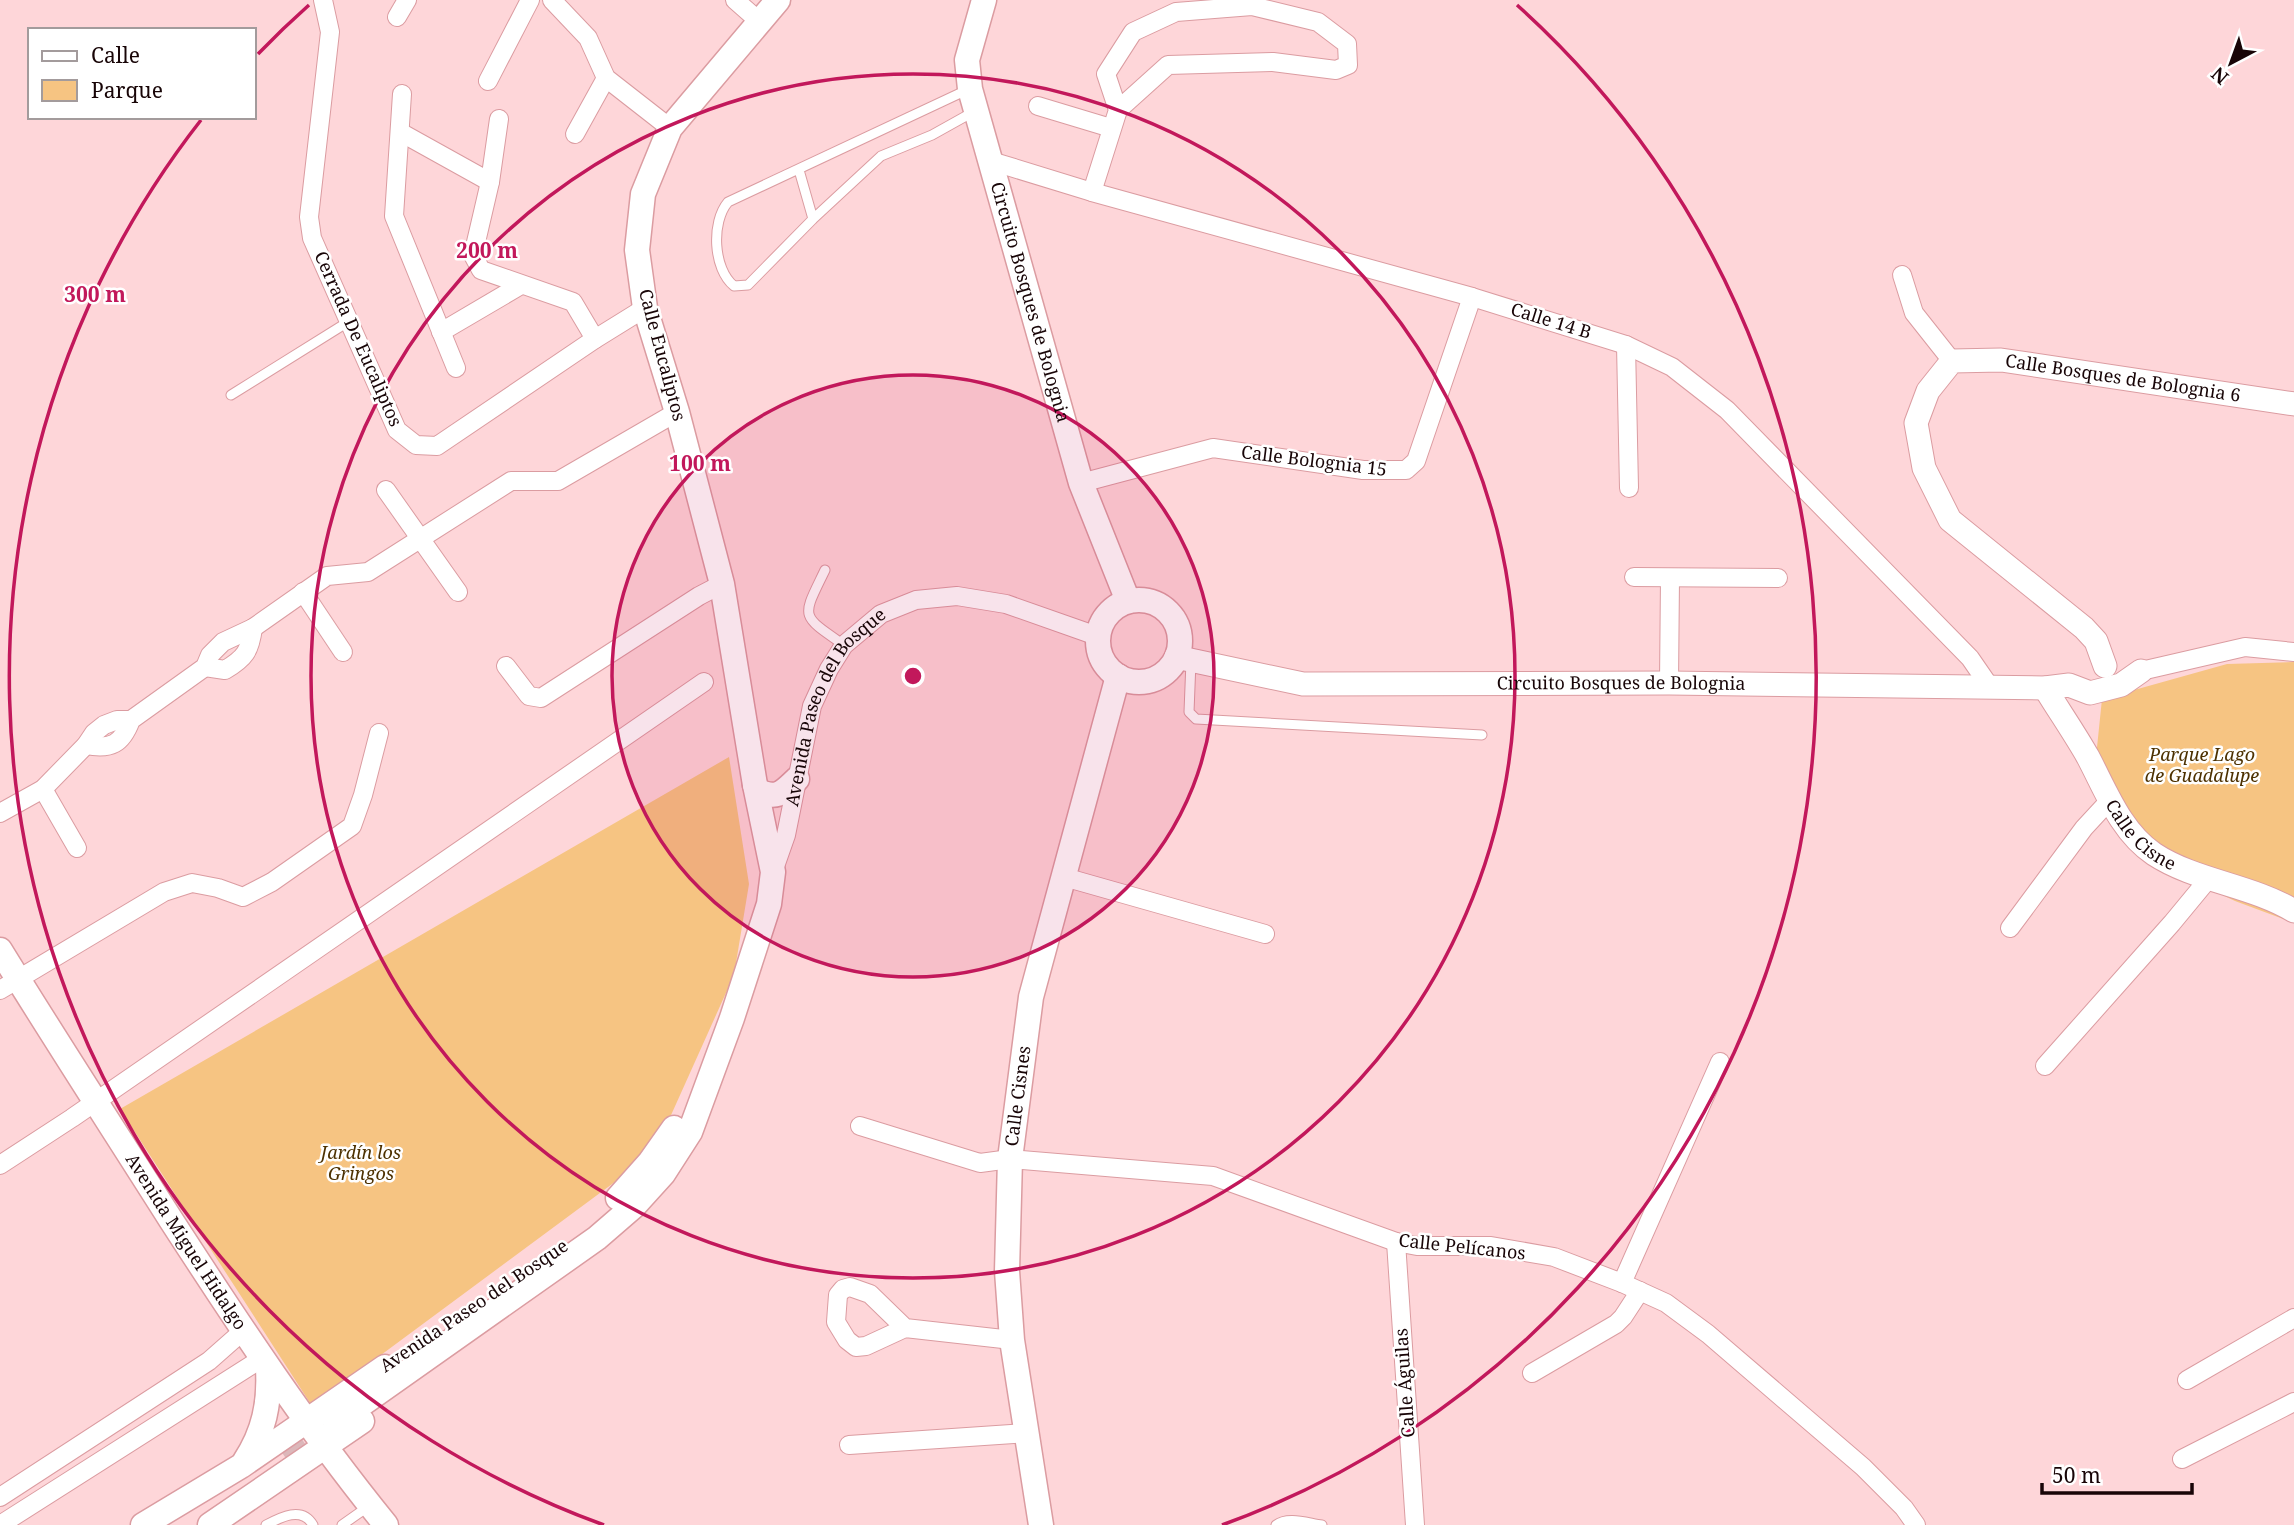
<svg xmlns="http://www.w3.org/2000/svg" width="2294" height="1525" font-family="'Noto Serif',serif">
	<style>
		.green { fill: #f6c482 }
		.lines { fill: none; stroke-linecap: round; stroke-linejoin: round }
		.secondary-tunnel { stroke: #dcb7ba; stroke-width: 24; stroke-dasharray: 24 12; stroke-linecap: butt }
		.service-casing { stroke: #db9ca1; stroke-width: 11 }
		.minor-casing { stroke: #db9ca1; stroke-width: 20 }
		.tertiary-casing { stroke: #db9ca1; stroke-width: 25 }
		.secondary-casing { stroke: #db9ca1; stroke-width: 27 }
		.service { stroke: #fff; stroke-width: 9 }
		.minor { stroke: #fff; stroke-width: 18 }
		.tertiary { stroke: #fff; stroke-width: 23 }
		.secondary { stroke: #fff; stroke-width: 24 }
		.ring { fill: none; stroke: #c2185b; stroke-width: 3.5 }
		.labels { text-anchor: middle; stroke-width: 5; stroke-linejoin: round; paint-order: stroke }
		.street-label { font-size: 18px; fill: #180507; stroke: #fff }
		.park-label { font-size: 18px; font-style: italic; fill: #4d3101; stroke: #fff }
		.centre { fill: #c2185b; stroke: #fff; stroke-width: 3.5 }
		.ring-label { font-size: 21px; text-anchor: middle; font-weight: bold; fill: #c2185b; stroke: #fff; stroke-width: 5; stroke-linejoin: round; paint-order: stroke }
	</style>
	<rect width="100%" height="100%" fill="#fed6d9"/>
	<path class="green" d="M2294,662V923L2235,901L2150,861L2096,757L2102,699L2227,664Z
		M729,757L749,884L734,975L654,1153L312,1406L120,1109Z"/>
	<g class="lines">
		<path class="secondary-tunnel" d="M285,1457L335,1423"/>
		<defs>
			<path id="service" d="M969,89L728,202C711,222 713,269 734,286L748,285L813,219L881,156L932,135L975,111
				M799,170L813,219
				M231,395L348,322
				M825,570C802,618 799,614 844,645
				M1191,661L1189,712L1196,719L1482,735
				M266,1525C281,1517 302,1506 313,1525
				M342,1525L369,1506
				M1276,1525C1288,1516 1307,1523 1322,1525"/>
			<g id="minor">
				<path d="M323,0L330,32L309,217L312,238L397,430L416,445L437,446L595,339L645,308"/>
				<path d="M552,0L588,38L606,78L670,128"/>
				<path d="M735,0L760,22"/>
				<path d="M397,17L407,0"/>
				<path d="M488,81L530,0"/>
				<path d="M402,94L394,216L456,368"/>
				<path d="M1038,106L1111,128"/>
				<path d="M499,119L490,182L473,255L481,270L573,302L595,339"/>
				<path d="M400,132L490,182"/>
				<path d="M575,134L606,78"/>
				<path d="M991,161L1092,192L1472,297L1626,345L1672,367L1727,410L1970,658L1990,687"/>
				<path d="M1092,192L1118,110L1168,65L1273,62L1336,70L1348,65L1347,44L1318,22L1252,6L1176,12L1133,32L1106,74L1118,110"/>
				<path d="M1902,275L1914,313L1952,361"/>
				<path d="M441,332L521,285"/>
				<path d="M1626,345L1629,488"/>
				<path d="M1081,483L1213,448L1363,470H1406L1416,461L1472,297"/>
				<path d="M386,490L458,592"/>
				<path d="M1634,577L1778,578"/>
				<path d="M303,592L343,652"/>
				<path d="M506,666L529,696L541,698L699,596L722,584"/>
				<path d="M205,667L225,670C245,658 250,651 253,628"/>
				<path d="M2141,671L2245,647L2294,652"/>
				<path d="M1669,683L1670,578"/>
				<path d="M86,745C111,750 122,744 131,720L205,667L210,655L223,642L253,628L327,576L368,572L511,481H558L677,412"/>
				<path d="M43,789L77,848"/>
				<path d="M0,813L43,789L86,745L94,733L104,725L117,720H131"/>
				<path id="s1" d="M773,872L786,835L812,706L829,669L844,645L881,614L916,600L957,596L1006,604L1097,636"/>
				<path d="M1064,877L1265,934"/>
				<path d="M2010,928L2084,828L2109,801"/>
				<path d="M0,990L164,892L192,883L218,888L243,897L272,882L352,826L363,795L379,733"/>
				<path d="M2045,1066L2172,923L2210,877"/>
				<path d="M860,1126L980,1163L1010,1159L1213,1176L1396,1242L1417,1246H1491L1554,1257L1622,1283L1666,1303L1708,1334L1863,1467L1904,1508L1916,1525"/>
				<path d="M0,1165L72,1118L704,682"/>
				<path d="M1396,1242L1415,1525"/>
				<path d="M1622,1283L1720,1062"/>
				<path d="M905,1328L866,1346L856,1347L847,1340L836,1322L838,1295L843,1289L850,1287L870,1294L905,1328L1012,1340"/>
				<path d="M1532,1373L1616,1324L1623,1317L1640,1291"/>
				<path d="M2187,1380L2294,1318"/>
				<path d="M849,1445L1027,1433"/>
				<path d="M2182,1459L2294,1402"/>
				<path d="M0,1497L209,1361L243,1331"/>
				<path d="M0,1525L261,1359"/>
			</g>
			<g id="tertiary">
				<path id="s2" d="M1176,657L1303,684L1669,683L2045,688L2069,685L2090,693L2121,685L2141,671"/>
				<path id="s3" d="M2105,666L2096,641L2084,628L1950,520L1924,468L1916,423L1928,391L1952,361L2001,360L2294,404"/>
				<path id="s4" d="M2045,688C2059,711 2075,734 2088,757C2106,791 2121,832 2154,854C2195,881 2251,885 2294,911"/>
			</g>
			<g id="secondary">
				<path id="s5" d="M984,0L967,60L970,89L1081,483L1128,601"/>
				<circle cx="1139" cy="641" r="41"/>
				<path d="M755,785L758,791C778,800 783,792 797,779"/>
				<path id="s6" d="M0,950C56,1041 114,1130 171,1220C239,1325 307,1428 386,1525"/>
				<path d="M618,1198L650,1162L674,1128"/>
				<path d="M335,1423L597,1238L634,1206L663,1174L690,1132L732,1018L769,904L773,872L755,785L722,584L677,412L645,308L637,250L643,194L670,128L778,0"/>
				<path d="M245,1461C264,1432 270,1403 268,1369"/>
				<path d="M143,1525L241,1466L385,1367"/>
				<path d="M210,1525L362,1421"/>
				<path id="s7" d="M1041,1525L1012,1340L1007,1271L1010,1159L1031,997L1118,676"/>
			</g>
		</defs>
		<use href="#service" class="service-casing"/>
		<use href="#minor" class="minor-casing"/>
		<use href="#tertiary" class="tertiary-casing"/>
		<use href="#secondary" class="secondary-casing"/>
		<use href="#service" class="service"/>
		<use href="#minor" class="minor"/>
		<use href="#tertiary" class="tertiary"/>
		<use href="#secondary" class="secondary"/>
	</g>
	<circle cx="913" cy="676" r="301" fill="#c2185b" fill-opacity=".12"/>
	<g class="ring">
		<circle cx="913" cy="676" r="301"/>
		<circle cx="913" cy="676" r="602"/>
		<path d="M604 1525A903 903 0 0 1 201 120M258 54A903 903 0 0 1 309 5M1517 5A903 903 0 0 1 1222 1525"/>
	</g>
	<g class="labels">
		<g class="street-label">
			<text dy="6" stroke="none"><textPath href="#s5" startOffset="313">Circuito Bosques de Bolognia</textPath></text>
			<text transform="translate(1551 321) rotate(17)" y="6">Calle 14 B</text>
			<text transform="translate(358 339) rotate(66)" y="6">Cerrada De Eucaliptos</text>
			<text transform="translate(662 355) rotate(75)" y="6">Calle Eucaliptos</text>
			<text dy="6" stroke="none"><textPath href="#s3" startOffset="565">Calle Bosques de Bolognia 6</textPath></text>
			<text transform="translate(1314 461) rotate(7)" y="6">Calle Bolognia 15</text>
			<text dy="6" stroke="none"><textPath href="#s2" startOffset="448">Circuito Bosques de Bolognia</textPath></text>
			<text dy="6" stroke="none"><textPath href="#s1" startOffset="180">Avenida Paseo del Bosque</textPath></text>
			<text dy="6" stroke="none"><textPath href="#s4" startOffset="177">Calle Cisne</textPath></text>
			<text dy="6" stroke="none"><textPath href="#s7" startOffset="432">Calle Cisnes</textPath></text>
			<text dy="6" stroke="none"><textPath href="#s6" startOffset="346">Avenida Miguel Hidalgo</textPath></text>
			<text transform="translate(1462 1247) rotate(6)" y="6">Calle Pelícanos</text>
			<text transform="translate(474 1306) rotate(-34)" y="6">Avenida Paseo del Bosque</text>
			<text transform="translate(1405 1383) rotate(-94)" y="6">Calle Águilas</text>
		</g>
		<g class="park-label">
			<text x="2202" y="761">Parque Lago<tspan x="2202" dy="21">de Guadalupe</tspan></text>
			<text x="361" y="1159">Jardín los<tspan x="361" dy="21">Gringos</tspan></text>
		</g>
	</g>
	<circle cx="913" cy="676" r="10" class="centre"/>
	<g class="ring-label">
		<text x="487" y="258">200 m</text>
		<text x="95" y="302">300 m</text>
		<text x="700" y="471">100 m</text>
	</g>
	<rect x="28" y="28" width="228" height="91" fill="#ffffff" stroke="#a39b9c" stroke-width="2"/>
	<rect x="42" y="51" width="35" height="10" fill="#ffffff" stroke="#a39b9c" stroke-width="2"/>
	<text x="91" y="63" font-size="21" fill="#180507">Calle</text>
	<rect x="42" y="80" width="35" height="21" fill="#f6c482" stroke="#a39b9c" stroke-width="2"/>
	<text x="91" y="98" font-size="21" fill="#180507">Parque</text>
	<g transform="translate(2231 63) rotate(221)" stroke="#ffffff" stroke-width="5" paint-order="stroke">
	<path d="M0-5L12 26L0 18L-12 26Z" fill="#180507"/>
	<text y="-10" font-size="19" font-weight="bold" text-anchor="middle" fill="#180507">N</text>
	</g>
	<path d="M2042 1483v10h150v-10" fill="none" stroke="#180507" stroke-width="3.5"/>
	<text x="2052" y="1483" font-size="21" fill="#180507" stroke="#ffffff" stroke-width="5" paint-order="stroke">50 m</text>
</svg>
